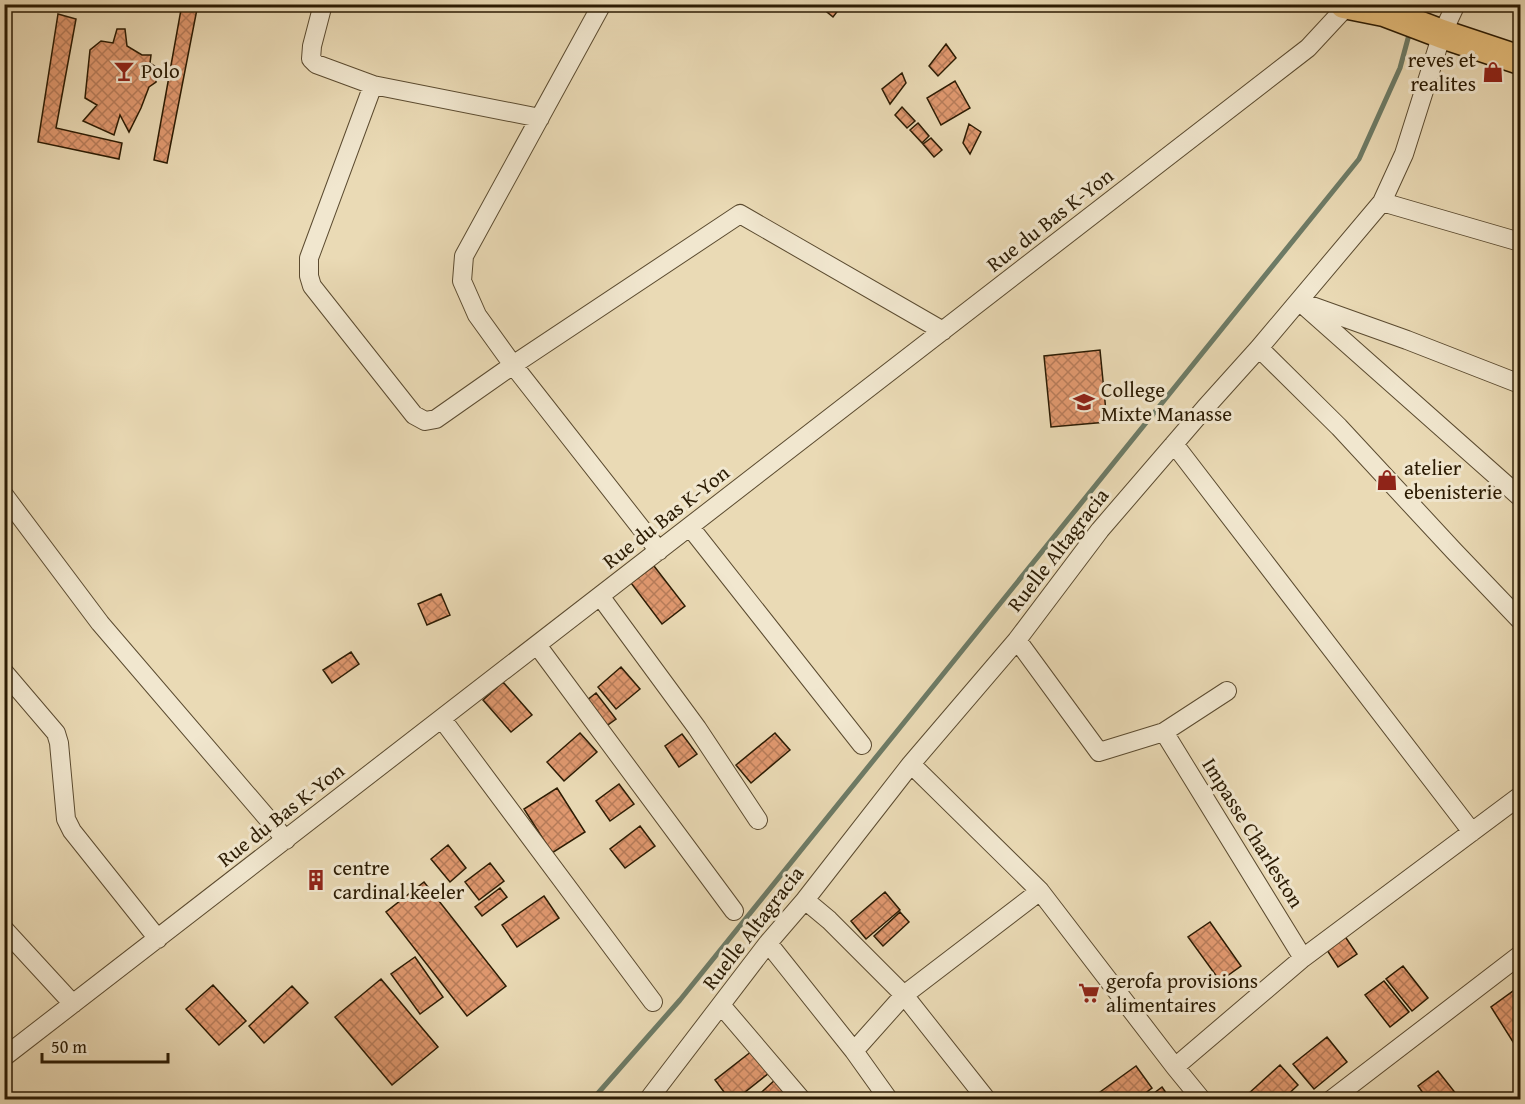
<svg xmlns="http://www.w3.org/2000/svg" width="1525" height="1104" font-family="'Gentium Book Plus',serif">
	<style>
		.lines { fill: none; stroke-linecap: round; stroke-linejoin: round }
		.stream { stroke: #6d7b66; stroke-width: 5 }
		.building { fill: url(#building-cross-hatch); stroke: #2b1b03; stroke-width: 1.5 }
		.minor-casing { stroke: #5b4b30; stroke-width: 20 }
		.primary-casing { stroke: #2b1b03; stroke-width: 31 }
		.minor { stroke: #f1e7cf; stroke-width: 18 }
		.primary { stroke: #e5bd7a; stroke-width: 28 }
		.labels { text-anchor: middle; stroke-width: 6; stroke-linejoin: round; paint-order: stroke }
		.poi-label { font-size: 21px; fill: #2b1b03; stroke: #f1e7cf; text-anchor: start }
		.street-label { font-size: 21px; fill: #2b1b03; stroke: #f1e7cf }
	</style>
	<defs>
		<pattern id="building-cross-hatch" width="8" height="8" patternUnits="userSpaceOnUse" patternTransform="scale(1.5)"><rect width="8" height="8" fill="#e19970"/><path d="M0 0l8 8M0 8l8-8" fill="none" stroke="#b77c5a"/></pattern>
	</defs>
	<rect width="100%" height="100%" fill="#eadab5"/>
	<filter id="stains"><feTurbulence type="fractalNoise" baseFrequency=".00333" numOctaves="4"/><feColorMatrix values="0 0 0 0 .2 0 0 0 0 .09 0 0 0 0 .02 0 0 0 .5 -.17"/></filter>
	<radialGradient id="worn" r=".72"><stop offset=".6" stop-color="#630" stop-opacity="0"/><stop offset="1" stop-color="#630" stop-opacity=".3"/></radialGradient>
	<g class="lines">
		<path class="stream" d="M592,1100L680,1000L1359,159L1400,68L1410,31"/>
	</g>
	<path class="building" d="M182,4H198L167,163L154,160Z
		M817,4H843L833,17Z
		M58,14L76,19L56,128L122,143L119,159L38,142Z
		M117,29H125L127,46L142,55H151L150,63L156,67V82L149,87L141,108L129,132L120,115L114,135L83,121L97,105L85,98L90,50L101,41L113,43Z
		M946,44L956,58L938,76L929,66Z
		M902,73L906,83L890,104L882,89Z
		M955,81L970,108L941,125L927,98Z
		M902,107L915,121L907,128L895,115Z
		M918,123L929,136L922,143L910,130Z
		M969,124L981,132L970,154L963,143Z
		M931,138L942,150L934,157L923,144Z
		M1100,350L1107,422L1051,427L1044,356Z
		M654,566L685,606L662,624L631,583Z
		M441,594L450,615L427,625L418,604Z
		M351,652L359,664L332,683L323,670Z
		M621,667L640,689L616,709L598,687Z
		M503,682L532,715L511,732L483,700Z
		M596,693L616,719L605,727L586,701Z
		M580,733L597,752L564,781L547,762Z
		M775,733L790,750L751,783L736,765Z
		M682,734L697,754L679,767L665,746Z
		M619,784L634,804L610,821L596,801Z
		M557,788L585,832L552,853L524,809Z
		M640,826L655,846L625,868L610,849Z
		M448,845L466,868L450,882L431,859Z
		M490,863L504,881L479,900L465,882Z
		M312,876H321V884H311Z
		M424,882L506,986L467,1016L386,912Z
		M500,888L507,897L482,916L475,907Z
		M885,892L900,910L866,939L851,921Z
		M544,896L559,918L517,947L502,925Z
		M900,912L909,922L883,946L874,936Z
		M1210,922L1241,966L1220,981L1188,937Z
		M1344,935L1357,954L1338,967L1325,947Z
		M415,957L443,997L420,1014L391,974Z
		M1403,966L1428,998L1412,1011L1386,979Z
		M381,979L438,1047L392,1085L335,1017Z
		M1384,981L1409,1012L1390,1027L1365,995Z
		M213,985L246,1021L219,1045L186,1009Z
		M292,986L308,1003L264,1043L249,1026Z
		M1520,986V1053L1491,1007Z
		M1327,1037L1347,1062L1314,1089L1293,1064Z
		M752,1051L769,1073L735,1100H730L715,1080Z
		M1280,1065L1298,1085L1282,1100H1253L1248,1094Z
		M1136,1066L1152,1088L1136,1100H1089Z
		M1438,1071L1457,1095L1450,1100H1428L1418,1086Z
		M776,1079L792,1097L789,1100H753Z
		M1162,1087L1171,1100H1145Z"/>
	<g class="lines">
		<defs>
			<path id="minor" d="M323,4L312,46L311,59L316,64L373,85L309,258V276L312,286L414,415L425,421L436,419L513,365L740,214L943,331
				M602,4L464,256L462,281L477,315L513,365L659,551
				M373,85L540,118
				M1382,202L1520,242
				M1299,301L1520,497
				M1309,305L1407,340L1520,384
				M1259,348L1339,427L1454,551L1520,620
				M1174,444L1472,832
				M4,495L100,623L286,840
				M690,527L862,745
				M600,596L697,728L758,820
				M1017,640L1099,752L1164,732L1227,691
				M537,645L734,911
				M4,672L56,733L59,743L66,819L72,831L158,939
				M442,719L653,1002
				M1164,732L1303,958
				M911,764L1040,891L1175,1067L1202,1100
				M805,900L829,920L904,995L987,1100
				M4,929L73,1004
				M768,943L854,1051L889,1100
				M721,1005L802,1100
				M854,1051L904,995L1040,891
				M4,1057L1308,48L1347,6
				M1175,1067L1303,958L1520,796
				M648,1100L768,943L805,900L911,764L1017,640L1100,530L1205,408L1259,348L1382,202L1404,154L1442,34L1456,4
				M1331,1100L1520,955"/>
			<path id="primary" d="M1344,4L1384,12L1442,34L1520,60"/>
		</defs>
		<use href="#minor" class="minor-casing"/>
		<use href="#primary" class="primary-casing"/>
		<use href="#minor" class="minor"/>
		<use href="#primary" class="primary"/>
	</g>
	<defs>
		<symbol id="bar-bare" viewBox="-9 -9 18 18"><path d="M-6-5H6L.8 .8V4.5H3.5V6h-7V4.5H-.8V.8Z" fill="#8f2418" stroke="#f1e7cf" stroke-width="2.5" paint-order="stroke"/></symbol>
		<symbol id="shop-bare" viewBox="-9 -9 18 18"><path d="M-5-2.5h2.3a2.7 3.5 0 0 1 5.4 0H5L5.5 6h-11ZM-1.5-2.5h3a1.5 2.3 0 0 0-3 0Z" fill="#8f2418" stroke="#f1e7cf" stroke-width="2.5" paint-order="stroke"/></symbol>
		<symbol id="school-bare" viewBox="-9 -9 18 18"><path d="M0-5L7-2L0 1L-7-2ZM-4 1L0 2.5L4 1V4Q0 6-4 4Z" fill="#8f2418" stroke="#f1e7cf" stroke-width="2.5" paint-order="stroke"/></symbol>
		<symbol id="building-bare" viewBox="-9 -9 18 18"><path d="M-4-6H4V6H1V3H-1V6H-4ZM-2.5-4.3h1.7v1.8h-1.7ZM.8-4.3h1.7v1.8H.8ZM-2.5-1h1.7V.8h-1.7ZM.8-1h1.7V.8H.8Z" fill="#8f2418" stroke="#f1e7cf" stroke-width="2.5" paint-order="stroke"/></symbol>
		<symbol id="supermarket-bare" viewBox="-9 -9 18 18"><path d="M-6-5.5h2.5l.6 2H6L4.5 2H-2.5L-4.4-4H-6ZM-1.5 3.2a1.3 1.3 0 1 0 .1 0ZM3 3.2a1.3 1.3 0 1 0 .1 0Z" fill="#8f2418" stroke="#f1e7cf" stroke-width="2.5" paint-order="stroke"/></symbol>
	</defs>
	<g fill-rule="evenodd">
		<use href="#bar-bare" x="109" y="56" width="30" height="30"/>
		<use href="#shop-bare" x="1478" y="57" width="30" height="30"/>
		<use href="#school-bare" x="1069" y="387" width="30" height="30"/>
		<use href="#shop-bare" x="1372" y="465" width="30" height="30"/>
		<use href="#building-bare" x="301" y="865" width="30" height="30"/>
		<use href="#supermarket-bare" x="1074" y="978" width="30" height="30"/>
	</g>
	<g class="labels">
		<g class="poi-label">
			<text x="1476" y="67" text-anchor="end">reves et<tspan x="1476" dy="24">realites</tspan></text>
			<text x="141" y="78">Polo</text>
			<text x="1101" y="397">College<tspan x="1101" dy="24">Mixte Manasse</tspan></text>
			<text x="1404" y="475">atelier<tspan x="1404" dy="24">ebenisterie</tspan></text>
			<text x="333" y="875">centre<tspan x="333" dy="24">cardinal keeler</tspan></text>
			<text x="1106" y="988">gerofa provisions<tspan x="1106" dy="24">alimentaires</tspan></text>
		</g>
		<g class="street-label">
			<text transform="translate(1050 220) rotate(-38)" y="7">Rue du Bas K-Yon</text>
			<text transform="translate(666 517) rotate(-38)" y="7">Rue du Bas K-Yon</text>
			<text transform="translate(1058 550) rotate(-52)" y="7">Ruelle Altagracia</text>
			<text transform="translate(281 815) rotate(-38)" y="7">Rue du Bas K-Yon</text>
			<text transform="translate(1253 833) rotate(58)" y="7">Impasse Charleston</text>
			<text transform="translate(753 928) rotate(-52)" y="7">Ruelle Altagracia</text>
		</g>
	</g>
	<rect width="1525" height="1104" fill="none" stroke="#eadab5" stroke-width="24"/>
	<rect x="6" y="6" width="1513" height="1092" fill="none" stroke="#2b1b03" stroke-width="3"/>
	<rect x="12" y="12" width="1501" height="1080" fill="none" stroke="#2b1b03" stroke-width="1.5"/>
	<path d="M42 1053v9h126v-9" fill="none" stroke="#2b1b03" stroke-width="3"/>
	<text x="51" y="1053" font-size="18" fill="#2b1b03" stroke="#f1e7cf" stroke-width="4.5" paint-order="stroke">50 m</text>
	<rect width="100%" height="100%" filter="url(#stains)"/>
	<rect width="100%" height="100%" fill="url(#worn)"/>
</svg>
